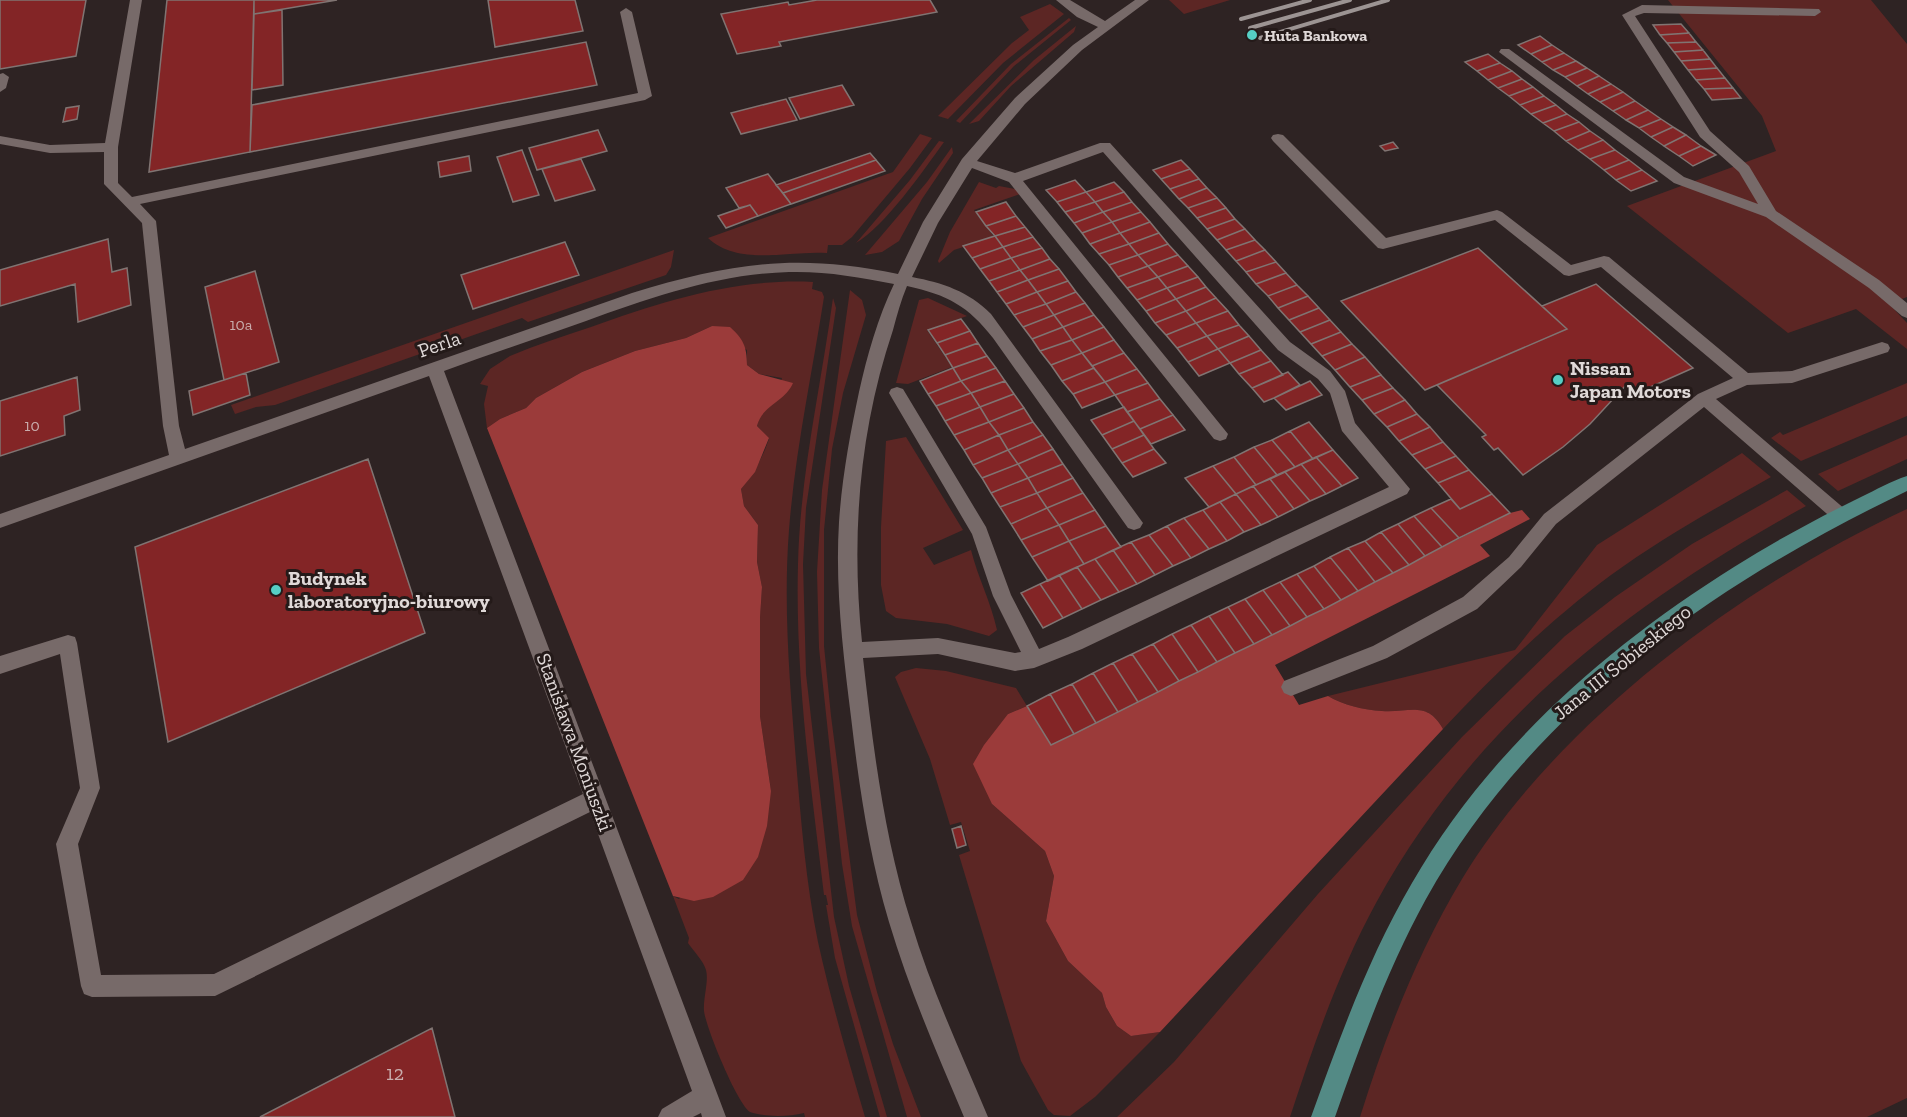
<svg xmlns="http://www.w3.org/2000/svg" width="1907" height="1117" font-family="'Zilla Slab',serif">
	<style>
		.green { fill: #5c2624 }
		.forest { fill: #9b3b3a }
		.building { fill: #832526; stroke: #807472; stroke-width: 1.5 }
		.lines { fill: none; stroke-linecap: round; stroke-linejoin: round }
		.minor { fill: #776a69; fill-rule: evenodd }
		.major { fill: #538a85; fill-rule: evenodd }
		.rail { stroke: #9c9493; stroke-width: 4 }
		.poi-dot { fill: #56cec4; stroke: #241a19; stroke-width: 2 }
		.labels { text-anchor: middle; stroke-width: 6; stroke-linejoin: round; paint-order: stroke }
		.far-poi-label { font-size: 16px; font-weight: bold; fill: #e0d9d8; stroke: #241a19; text-anchor: start }
		.number-label { font-size: 16px; fill: #c9acac }
		.street-label { font-size: 20px; fill: #e0d9d8; stroke: #241a19 }
		.poi-label { font-size: 20px; font-weight: bold; fill: #e0d9d8; stroke: #241a19; text-anchor: start }
		.near-number-label { font-size: 20px; fill: #c9acac }
	</style>
	<rect width="100%" height="100%" fill="#2e2323"/>
	<path class="green" d="M1169,0H1230L1184,14Z
		M1668,0H1871L1907,44V297L1889,304L1907,323V349L1856,309L1788,333L1627,206L1776,151L1762,116Z
		M1050,4L1064,14L1003,63L948,119L938,116L1012,43L1029,30L1020,17Z
		M1069,18L1071,20L1014,66L960,123L956,121L1011,64Z
		M1076,26L1074,32L1011,86L979,121L969,124L1034,60Z
		M920,134L932,138L910,168L852,237L842,245H828L827,253C789,250 739,267 708,238L893,172Z
		M939,141L944,142C923,171 886,225 856,243L910,180Z
		M952,147L953,153L922,199L899,241L882,252L865,255L927,182Z
		M979,182L996,188L999,186L1015,189L1020,194L974,210L994,237L954,250L939,263L938,261L950,232Z
		M674,250L671,267L666,275L528,322L522,318L275,405L256,407L235,414L231,405Z
		M813,282L812,289L822,292L824,297C812,374 795,452 789,530C783,607 790,685 796,761C801,821 806,883 818,942C831,1001 848,1059 865,1117H805L804,1113C788,1117 764,1117 750,1112C737,1103 706,1028 704,1011C703,998 709,981 706,970C703,960 694,952 688,943L689,938L673,896L679,899L771,791L760,716V618L762,587L757,562L758,525L744,506L741,489C754,473 762,459 769,439L757,426L760,414L773,404L782,378L759,374L747,365V350L712,326L686,338L635,351L582,372L536,398L526,408L500,419L487,428L484,404L488,386L480,384L490,369L510,356C536,345 564,336 591,327C663,301 736,278 813,282Z
		M850,290L862,300L866,315L843,393L832,449L824,530V646L831,716L857,915L877,992L893,1044L921,1117H907L852,926L842,864L819,648L817,572L822,490Z
		M833,298L836,308L806,508L803,564L806,674L834,917L849,986L887,1117H880L835,958L826,905H828L826,895H824C811,786 795,675 798,564C800,475 821,386 833,298Z
		M928,298L967,316L927,330L952,367L908,384L896,383L919,300Z
		M1907,383V416L1801,461L1771,438L1780,432L1783,435Z
		M1907,435V459L1838,491L1818,474Z
		M906,437L963,530L923,548L934,565L971,550C978,578 991,602 997,630L989,636L947,624L896,618L886,611L881,585V527L886,441Z
		M1742,453L1771,477C1716,508 1662,538 1611,575C1550,620 1495,674 1443,729C1427,700 1409,713 1382,711C1364,710 1343,705 1328,696L1515,650L1597,545Z
		M1787,490L1806,506C1628,604 1475,722 1376,903C1339,971 1314,1044 1290,1117H1117L1174,1062L1318,894L1462,737L1565,636L1615,597L1692,544Z
		M1907,509V1098L1867,1117H1360C1386,1034 1417,954 1462,879C1556,723 1743,585 1907,509Z
		M916,668L946,671L1016,688L1027,706L1008,714L992,804L1045,851L1054,876L1046,921L1068,961L1102,993L1106,1007L1117,1026L1131,1036L1160,1032L1095,1097L1070,1116L1054,1115L1048,1110L1021,1061L959,855L970,851L961,822L950,825L930,759L895,677L901,672Z"/>
	<path class="forest" d="M712,326L730,327C743,339 747,346 747,365L759,374L793,383C785,402 762,405 757,426L769,438L755,472L741,489L744,506L758,525L757,562L762,587L760,618V716L771,791L767,826L758,857L743,880L713,897L694,901L673,896L487,428L500,419L526,408L536,398L582,372L635,351L686,338Z
		M1522,510L1530,519L1480,545L1490,556L1275,665L1299,705L1328,696C1343,705 1364,710 1382,711C1409,713 1427,700 1443,729L1160,1032L1131,1036L1117,1026L1106,1007L1102,993L1068,961L1046,921L1054,876L1045,851L992,804L973,764L984,745L1008,714L1027,706L1051,745L1510,513Z"/>
	<path class="building" d="M0,0H86L76,56L0,69Z
		M167,0H254L250,152L149,172Z
		M254,0H337L254,14Z
		M488,0H575L583,31L495,47Z
		M817,0H930L937,12L779,42L781,46L737,54L721,14L788,2L789,5Z
		M282,10L283,85L252,90L254,14Z
		M1681,24L1689,33L1660,35L1653,25Z
		M1689,33L1696,42L1667,43L1660,35Z
		M1540,36L1552,45L1531,54L1518,45Z
		M586,42L597,85L250,152L252,105Z
		M1696,42L1703,50L1674,52L1667,43Z
		M1552,45L1564,53L1542,62L1531,54Z
		M1703,50L1710,59L1681,61L1674,52Z
		M1564,53L1576,61L1553,70L1542,62Z
		M1488,54L1500,63L1477,71L1465,62Z
		M1710,59L1717,68L1688,70L1681,61Z
		M1576,61L1587,68L1565,77L1553,70Z
		M1500,63L1512,71L1488,80L1477,71Z
		M1587,68L1599,76L1577,86L1565,77Z
		M1717,68L1725,78L1696,80L1688,70Z
		M1512,71L1522,79L1498,88L1488,80Z
		M1599,76L1611,84L1588,94L1577,86Z
		M1725,78L1733,88L1704,89L1696,80Z
		M1522,79L1533,87L1509,96L1498,88Z
		M1611,84L1623,92L1600,102L1588,94Z
		M842,85L854,105L800,119L789,98Z
		M1533,87L1544,96L1520,105L1509,96Z
		M1733,88L1741,98L1712,100L1704,89Z
		M1623,92L1635,101L1613,111L1600,102Z
		M1544,96L1556,105L1531,114L1520,105Z
		M786,99L797,120L741,134L731,113Z
		M1635,101L1648,110L1626,120L1613,111Z
		M1556,105L1567,114L1543,123L1531,114Z
		M79,106L77,119L63,122L66,108Z
		M1648,110L1661,119L1639,128L1626,120Z
		M1567,114L1579,122L1554,131L1543,123Z
		M1661,119L1673,127L1651,137L1639,128Z
		M1579,122L1590,131L1566,141L1554,131Z
		M1673,127L1686,135L1664,146L1651,137Z
		M598,130L607,151L537,170L529,148Z
		M1590,131L1603,140L1578,150L1566,141Z
		M1686,135L1701,146L1679,156L1664,146Z
		M1603,140L1615,150L1590,159L1578,150Z
		M1393,142L1398,148L1385,151L1380,146Z
		M1701,146L1716,155L1693,166L1679,156Z
		M522,150L539,195L513,202L497,157Z
		M1615,150L1629,160L1604,170L1590,159Z
		M870,153L876,160L783,193L776,185Z
		M469,156L471,171L440,177L438,162Z
		M581,159L595,190L555,201L542,169Z
		M876,160L885,171L791,204L783,193Z
		M1181,160L1190,169L1161,179L1153,170Z
		M1629,160L1642,170L1616,180L1604,170Z
		M1190,169L1199,179L1170,189L1161,179Z
		M1642,170L1657,181L1631,191L1616,180Z
		M768,174L791,204L758,216L750,205L739,208L726,188Z
		M1199,179L1207,188L1179,199L1170,189Z
		M1075,180L1086,192L1057,202L1046,190Z
		M1114,182L1124,192L1095,202L1086,192Z
		M1207,188L1217,198L1188,208L1179,199Z
		M1086,192L1095,202L1065,212L1057,202Z
		M1124,192L1132,202L1103,212L1095,202Z
		M1217,198L1226,208L1197,218L1188,208Z
		M1006,202L1016,216L986,226L976,212Z
		M1095,202L1103,212L1074,223L1065,212Z
		M1132,202L1141,212L1112,222L1103,212Z
		M750,205L758,216L726,228L718,216Z
		M1226,208L1235,219L1207,229L1197,218Z
		M1103,212L1112,222L1082,233L1074,223Z
		M1141,212L1150,222L1120,233L1112,222Z
		M1016,216L1025,227L995,236L986,226Z
		M1235,219L1245,229L1217,240L1207,229Z
		M1112,222L1120,233L1090,244L1082,233Z
		M1150,222L1159,233L1129,244L1120,233Z
		M1025,227L1033,237L1003,247L995,236Z
		M1245,229L1255,240L1226,250L1217,240Z
		M1120,233L1129,244L1099,254L1090,244Z
		M1159,233L1168,244L1138,255L1129,244Z
		M995,236L1003,247L972,258L963,246Z
		M1033,237L1042,248L1011,258L1003,247Z
		M108,239L112,272L127,268L131,305L78,322L75,284L0,306V270Z
		M1255,240L1265,250L1236,261L1226,250Z
		M565,242L579,275L473,309L461,275Z
		M1129,244L1138,255L1109,265L1099,254Z
		M1168,244L1178,255L1148,266L1138,255Z
		M1003,247L1011,258L980,269L972,258Z
		M1042,248L1050,259L1020,270L1011,258Z
		M1478,248L1567,329L1425,390L1341,301Z
		M1265,250L1276,262L1246,272L1236,261Z
		M1138,255L1148,266L1118,277L1109,265Z
		M1178,255L1188,266L1158,277L1148,266Z
		M1011,258L1020,270L989,281L980,269Z
		M1050,259L1059,269L1028,280L1020,270Z
		M1276,262L1286,273L1256,284L1246,272Z
		M1148,266L1158,277L1127,288L1118,277Z
		M1188,266L1198,277L1167,288L1158,277Z
		M1059,269L1068,281L1037,292L1028,280Z
		M1020,270L1028,280L997,292L989,281Z
		M255,271L279,362L224,380L205,287Z
		M1286,273L1297,285L1268,296L1256,284Z
		M1158,277L1167,288L1137,300L1127,288Z
		M1198,277L1206,287L1176,299L1167,288Z
		M1028,280L1037,292L1006,304L997,292Z
		M1068,281L1076,292L1046,304L1037,292Z
		M1596,284L1693,368L1637,393L1627,384L1590,424L1563,447L1523,475L1498,448L1494,450L1482,437L1486,435L1437,385L1567,329L1542,306Z
		M1297,285L1308,296L1278,308L1268,296Z
		M1206,287L1216,298L1186,311L1176,299Z
		M1167,288L1176,299L1146,311L1137,300Z
		M1037,292L1046,304L1014,315L1006,304Z
		M1076,292L1085,303L1054,315L1046,304Z
		M1308,296L1319,308L1289,320L1278,308Z
		M1216,298L1228,311L1196,323L1186,311Z
		M1176,299L1186,311L1155,323L1146,311Z
		M1085,303L1094,315L1063,327L1054,315Z
		M1046,304L1054,315L1023,327L1014,315Z
		M1319,308L1330,320L1300,332L1289,320Z
		M1186,311L1196,323L1166,335L1155,323Z
		M1228,311L1239,325L1207,336L1196,323Z
		M1054,315L1063,327L1032,339L1023,327Z
		M1094,315L1104,327L1072,340L1063,327Z
		M961,319L970,331L937,343L928,330Z
		M1330,320L1341,332L1311,344L1300,332Z
		M1196,323L1207,336L1177,348L1166,335Z
		M1239,325L1249,336L1218,349L1207,336Z
		M1063,327L1072,340L1040,351L1032,339Z
		M1104,327L1114,340L1082,353L1072,340Z
		M970,331L978,343L945,355L937,343Z
		M1341,332L1352,344L1322,356L1311,344Z
		M1207,336L1218,349L1188,362L1177,348Z
		M1249,336L1261,350L1230,363L1218,349Z
		M1072,340L1082,353L1051,365L1040,351Z
		M1114,340L1124,353L1092,366L1082,353Z
		M978,343L987,356L953,368L945,355Z
		M1352,344L1365,357L1335,370L1322,356Z
		M1218,349L1230,363L1199,376L1188,362Z
		M1261,350L1271,361L1239,374L1230,363Z
		M1082,353L1094,368L1062,381L1051,365Z
		M1124,353L1137,369L1105,382L1092,366Z
		M987,356L996,368L961,381L953,368Z
		M1365,357L1381,375L1350,387L1335,370Z
		M1271,361L1283,375L1252,388L1239,374Z
		M953,368L961,381L928,394L920,381Z
		M996,368L1005,381L971,393L961,381Z
		M1094,368L1105,382L1073,394L1062,381Z
		M1137,369L1148,383L1115,395L1105,382Z
		M1288,372L1300,385L1274,398L1264,402L1252,388Z
		M246,373L250,395L193,415L189,391Z
		M1381,375L1393,388L1362,400L1350,387Z
		M77,377L80,410L64,416L65,435L0,456V401Z
		M961,381L971,393L936,406L928,394Z
		M1005,381L1014,394L980,407L971,393Z
		M1310,381L1322,395L1286,410L1274,398Z
		M1105,382L1115,395L1082,408L1073,394Z
		M1148,383L1160,399L1127,412L1115,395Z
		M1393,388L1405,400L1374,414L1362,400Z
		M971,393L980,407L945,421L936,406Z
		M1014,394L1024,408L989,422L980,407Z
		M1160,399L1173,415L1140,429L1127,412Z
		M1405,400L1417,414L1387,427L1374,414Z
		M980,407L989,422L954,435L945,421Z
		M1124,407L1134,421L1102,435L1091,420Z
		M1024,408L1033,422L999,435L989,422Z
		M1417,414L1430,427L1399,441L1387,427Z
		M1173,415L1185,430L1151,444L1140,429Z
		M1134,421L1144,435L1112,449L1102,435Z
		M989,422L999,435L964,450L954,435Z
		M1033,422L1043,435L1008,450L999,435Z
		M1309,422L1333,450L1313,459L1290,431Z
		M1430,427L1443,442L1412,455L1399,441Z
		M1290,431L1313,459L1295,467L1272,440Z
		M999,435L1008,450L973,465L964,450Z
		M1043,435L1053,449L1018,464L1008,450Z
		M1144,435L1154,449L1122,463L1112,449Z
		M1272,440L1295,467L1277,475L1254,447Z
		M1443,442L1456,456L1425,469L1412,455Z
		M1254,447L1277,475L1256,485L1234,457Z
		M1053,449L1063,464L1028,478L1018,464Z
		M1154,449L1166,463L1133,477L1122,463Z
		M1008,450L1018,464L982,478L973,465Z
		M1333,450L1358,478L1342,486L1316,457Z
		M1456,456L1469,470L1438,483L1425,469Z
		M1234,457L1256,485L1236,494L1213,466Z
		M1316,457L1342,486L1326,494L1301,464Z
		M368,459L425,633L168,742L135,547Z
		M1018,464L1028,478L991,493L982,478Z
		M1063,464L1073,478L1037,493L1028,478Z
		M1301,464L1326,494L1310,501L1285,472Z
		M1213,466L1236,494L1209,507L1185,478Z
		M1469,470L1492,494L1460,509L1438,483Z
		M1285,472L1310,501L1294,509L1270,479Z
		M1028,478L1037,493L1000,507L991,493Z
		M1073,478L1083,493L1047,508L1037,493Z
		M1270,479L1294,509L1278,517L1253,486Z
		M1253,486L1278,517L1261,525L1236,494Z
		M1037,493L1047,508L1011,524L1000,507Z
		M1083,493L1095,510L1059,525L1047,508Z
		M1236,494L1261,525L1244,532L1220,502Z
		M1492,494L1510,513L1459,538L1431,508L1451,499L1460,509Z
		M1220,502L1244,532L1227,541L1203,510Z
		M1047,508L1059,525L1021,540L1011,524Z
		M1431,508L1459,538L1442,547L1414,516Z
		M1095,510L1106,526L1069,541L1059,525Z
		M1203,510L1227,541L1209,549L1184,518Z
		M1414,516L1442,547L1425,556L1398,524Z
		M1184,518L1209,549L1191,558L1167,526Z
		M1398,524L1425,556L1409,565L1381,532Z
		M1059,525L1069,541L1032,557L1021,540Z
		M1106,526L1121,547L1084,564L1069,541Z
		M1167,526L1191,558L1173,566L1149,535Z
		M1381,532L1409,565L1393,573L1365,541Z
		M1149,535L1173,566L1155,575L1131,542Z
		M1069,541L1084,564L1048,581L1032,557Z
		M1365,541L1393,573L1375,582L1348,548Z
		M1131,542L1155,575L1137,584L1113,550Z
		M1348,548L1375,582L1358,591L1330,557Z
		M1113,550L1137,584L1119,592L1095,559Z
		M1330,557L1358,591L1341,600L1314,566Z
		M1095,559L1119,592L1101,600L1077,567Z
		M1314,566L1341,600L1324,609L1297,574Z
		M1077,567L1101,600L1082,609L1059,575Z
		M1297,574L1324,609L1307,617L1280,582Z
		M1059,575L1082,609L1063,618L1040,584Z
		M1280,582L1307,617L1290,626L1263,590Z
		M1040,584L1063,618L1043,628L1021,593Z
		M1263,590L1290,626L1272,635L1245,599Z
		M1245,599L1272,635L1254,644L1228,607Z
		M1228,607L1254,644L1235,653L1209,616Z
		M1209,616L1235,653L1217,662L1191,625Z
		M1191,625L1217,662L1198,672L1172,634Z
		M1172,634L1198,672L1179,681L1153,644Z
		M1153,644L1179,681L1158,692L1132,654Z
		M1132,654L1158,692L1138,702L1113,663Z
		M1113,663L1138,702L1118,712L1093,673Z
		M1093,673L1118,712L1096,723L1072,684Z
		M1072,684L1096,723L1074,734L1050,694Z
		M1050,694L1074,734L1051,745L1027,706Z
		M961,826L966,845L957,848L952,829Z
		M432,1028L455,1117H260Z"/>
	<g class="lines">
		<path class="minor" d="M130,0H142L118,147V183L132,197L638,93L620,12L626,8L632,12L652,96L645,100L140,204L156,221L179,426L185,449L632,293C731,263 796,253 898,274L923,222L962,159L1015,98L1073,45L1098,27L1077,17L1056,0H1070L1105,21L1135,0H1149L1082,50L1025,104L977,161L1015,173L1100,143H1110L1290,342L1330,371L1345,391L1355,423L1410,489L1407,494L1082,649L1034,668L1015,671L938,654L863,658C873,747 884,837 911,922C931,989 961,1052 988,1117H964C937,1053 909,989 889,922C869,855 859,786 851,717C843,652 835,587 839,522C842,478 850,434 859,392C867,356 878,317 894,284C859,277 825,271 789,272C719,274 652,297 586,321C538,338 491,354 444,371L726,1117H702L701,1113L693,1117H658L662,1109L692,1091L590,812L215,996L92,997L84,994L81,986L56,844L80,788L60,654L0,674V656L68,635L75,637L77,643L100,788L78,844L101,975L214,974L583,794L429,376L0,528V514L169,455L163,426L142,223L104,184V152L50,153L0,144V136L50,145L105,143ZM1103,152L1278,350L1318,379L1330,393L1342,431L1389,487L1068,637L1039,649L1011,595L986,527L903,389L897,387L891,389L889,393L972,534L993,596L1021,652L1015,653L938,638L862,642C851,536 859,431 893,330C897,315 901,300 907,286C948,295 968,306 993,338L1128,528L1134,530L1140,528L1143,523L991,314C968,291 943,283 912,277L938,223L972,168L1009,182L1214,439L1220,441L1226,439L1228,434L1023,181Z
			M1642,5L1819,9L1821,12L1815,16L1644,13L1635,16L1710,131L1749,166L1776,211L1879,280L1907,303V318L1902,316L1869,288L1766,217L1674,183L1499,52L1501,49H1509L1684,177L1758,204L1739,172L1700,137L1622,15Z
			M3,73L9,77L6,88L0,92V74Z
			M1278,134L1283,135L1386,238L1497,210L1502,212L1571,265L1604,256L1609,257L1748,373L1792,371L1882,342L1888,344L1890,348L1888,352L1792,383L1747,385L1716,399L1846,510L1849,515L1846,520L1840,522L1834,520L1704,407L1556,524L1521,567L1477,609L1387,658L1291,696L1284,693L1281,687L1284,681L1373,646L1463,597L1509,557L1544,514L1698,394L1733,378L1601,267L1569,276L1564,275L1495,220L1383,249L1378,248L1273,141L1271,138L1273,135Z"/>
		<path class="major" d="M1907,476V491C1716,583 1531,710 1426,899C1388,968 1361,1043 1335,1117H1311C1340,1037 1369,956 1412,883C1488,751 1606,647 1734,567C1775,541 1818,518 1861,497C1876,490 1891,481 1907,476Z"/>
		<path class="rail" d="M1241,19L1310,0
			M1250,28L1350,0
			M1260,38L1388,0"/>
	</g>
	<g class="poi-dot">
		<circle cx="1252" cy="35" r="6"/>
		<circle cx="1558" cy="380" r="6"/>
		<circle cx="276" cy="590" r="6"/>
	</g>
	<g class="labels">
		<g class="far-poi-label">
			<text x="1264" y="41">Huta Bankowa</text>
		</g>
		<g class="number-label">
			<text x="241" y="330">10a</text>
			<text x="32" y="431">10</text>
		</g>
		<g class="street-label">
			<text transform="translate(439 344) rotate(-19)" y="7">Perla</text>
			<text transform="translate(1622 662) rotate(-39)" y="7">Jana III Sobieskiego</text>
			<text transform="translate(575 742) rotate(70)" y="7">Stanisława Moniuszki</text>
		</g>
		<g class="poi-label">
			<text x="1570" y="375">Nissan<tspan x="1570" dy="23">Japan Motors</tspan></text>
			<text x="288" y="585">Budynek<tspan x="288" dy="23">laboratoryjno-biurowy</tspan></text>
		</g>
		<g class="near-number-label">
			<text x="395" y="1080">12</text>
		</g>
	</g>
</svg>
